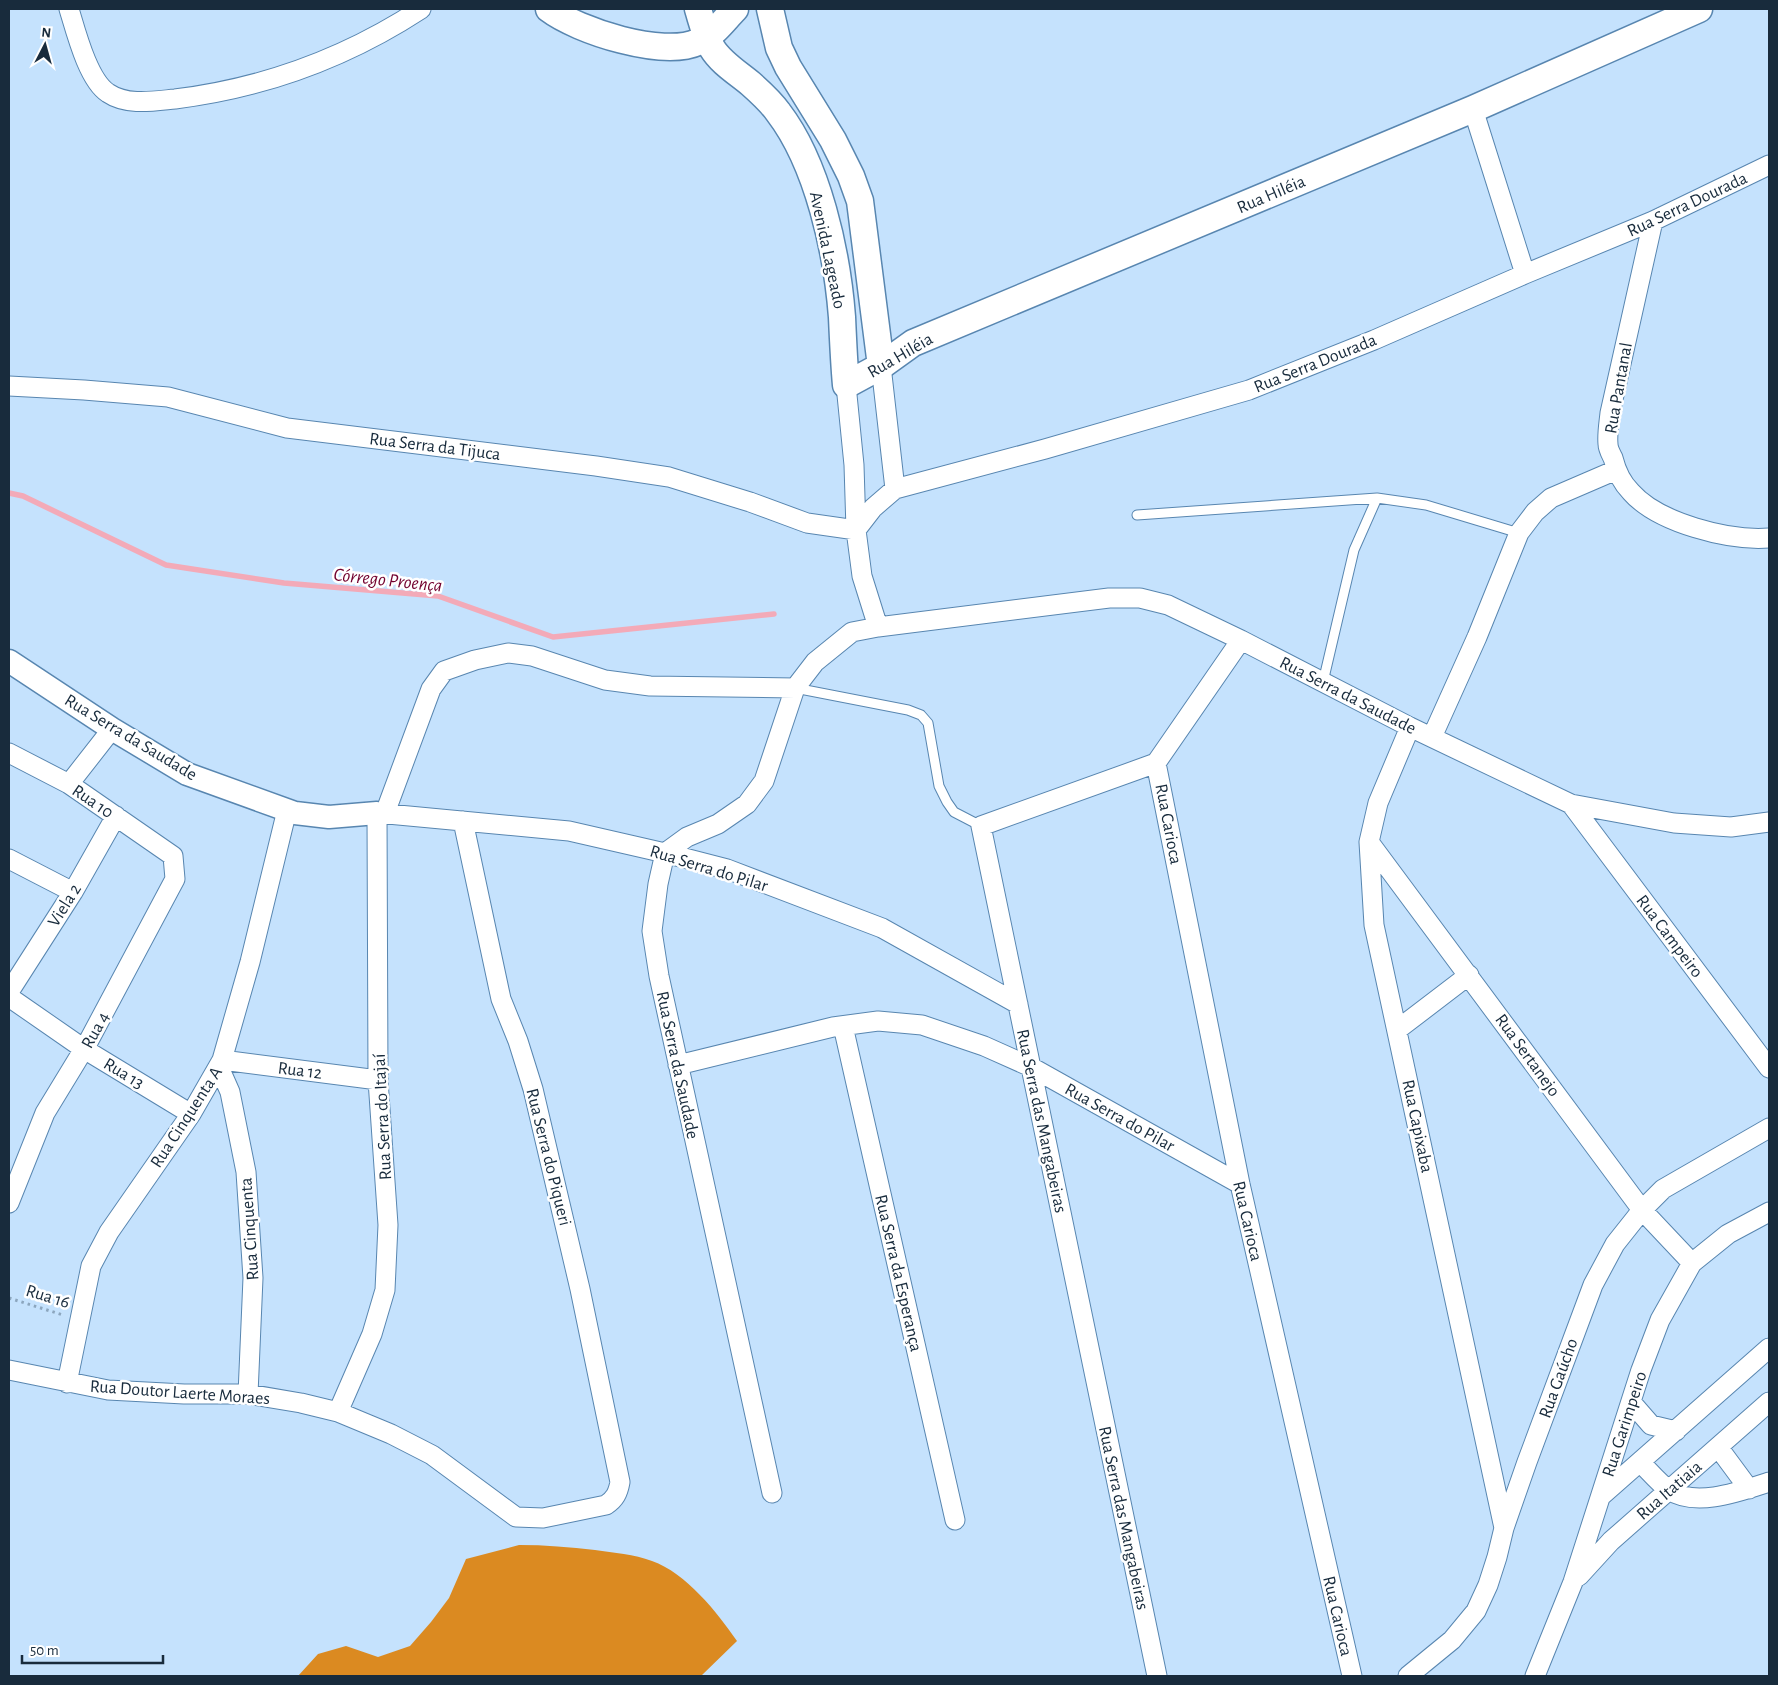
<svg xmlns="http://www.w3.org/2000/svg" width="1778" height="1685" font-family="'Alegreya Sans',sans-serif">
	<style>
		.forest { fill: #db8a21 }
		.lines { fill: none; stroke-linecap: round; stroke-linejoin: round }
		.stream { stroke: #f3aab8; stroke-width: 5.5 }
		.service-casing { stroke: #5886b0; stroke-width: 11 }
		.minor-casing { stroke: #5886b0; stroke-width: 21 }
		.tertiary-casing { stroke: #5886b0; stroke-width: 25 }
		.secondary-casing { stroke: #5886b0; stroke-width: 29 }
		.path { stroke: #8ca6be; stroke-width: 3; stroke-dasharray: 2.5 4; stroke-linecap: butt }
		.service { stroke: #fff; stroke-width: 9 }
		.minor { stroke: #fff; stroke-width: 19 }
		.tertiary { stroke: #fff; stroke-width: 22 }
		.secondary { stroke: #fff; stroke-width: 26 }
		.labels { text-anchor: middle; stroke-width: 5; stroke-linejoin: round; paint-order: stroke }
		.street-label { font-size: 18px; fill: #182b3c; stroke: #fff }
		.water-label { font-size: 19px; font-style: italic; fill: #72022f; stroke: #fff }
	</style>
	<rect width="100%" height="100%" fill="#c5e2fd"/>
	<path class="forest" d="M519,1545C545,1545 570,1547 595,1550C614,1553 634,1554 652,1561C686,1573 717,1612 737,1641L701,1676H298L318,1654L346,1646L378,1657L410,1646L431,1622L449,1598L466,1559Z"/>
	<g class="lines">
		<path class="stream" d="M9,493L23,496L166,565L284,583L438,596L553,637L774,614"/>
		<defs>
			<path id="service" d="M1137,515L1377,498L1426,505L1519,533
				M1323,682L1354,550L1377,498
				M795,688L908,710L921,715L928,723L939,786L947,802L954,812L981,826"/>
			<path id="minor" d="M69,9C76,32 88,80 108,93C127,106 154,101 175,99C264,88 346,58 421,9
				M1473,109L1525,274
				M1653,221L1610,413C1609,423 1607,434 1608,444C1608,449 1611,454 1613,458C1616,470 1622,483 1631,492C1658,523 1729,541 1769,538
				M881,366L895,489
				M846,385L854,465L856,530L862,576L878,627
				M9,386L84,390L168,397L287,428L596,466L669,477L750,502L807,523L856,530
				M856,530L873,508L895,489L1045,449L1249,390L1374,340L1525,274L1653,221L1769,165
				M1410,727L1378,803L1369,842L1374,925L1504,1528
				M1432,737L1477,637L1519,533L1535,512L1551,498L1616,470
				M9,753L69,784L173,856L175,879L87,1044L45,1113L9,1203
				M1156,763L1240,1184L1352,1676
				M69,784L112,729
				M1571,804L1769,1068
				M385,813L431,689L444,671L475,660L508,653L532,656L605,680L650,686L795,688
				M1369,842L1642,1210L1692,1263
				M9,859L73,892
				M9,992L73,892L116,816
				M9,997L84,1049L191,1114
				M843,1026L955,1520
				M1397,1030L1469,975
				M222,1060L378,1080
				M678,1065L833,1027L878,1021L922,1025L984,1046L1031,1067L1240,1184
				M219,1067L230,1092L246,1172L253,1278L248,1394
				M9,1370L108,1390L184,1394H248L301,1403L338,1412L391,1434L432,1455L516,1517L543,1518L606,1505C615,1499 618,1493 620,1482L580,1289L533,1089L518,1041L501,999L463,821
				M67,1383L91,1266L109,1232L191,1114L222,1060L250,962L287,810
				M1631,1402L1651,1425L1676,1431
				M338,1412L372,1334L385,1290L388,1225L378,1080L377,813L569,831L665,853L727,869L882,928L1018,1004
				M1718,1447L1749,1489
				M1641,1463C1650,1472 1659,1483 1669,1490C1696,1508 1741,1491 1769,1482
				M772,1493L659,976L652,931L658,884L665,853L687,837L718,824L747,804L764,781L795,688L815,662L852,632L878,627L1109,598H1140L1168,605L1241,640L1410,727L1571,804L1674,823L1731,827L1769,822
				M1601,1496L1769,1348
				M1579,1576L1611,1541L1769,1402
				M1157,1676L981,826L1156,763L1241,640
				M1408,1676L1452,1640L1476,1611L1488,1585L1497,1557L1504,1528L1527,1462L1593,1285L1615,1244L1642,1210L1663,1189L1769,1128
				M1535,1676L1573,1582L1641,1370L1660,1320L1692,1263L1728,1234L1769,1212"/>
			<path id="tertiary" d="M9,661L112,729L187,774L295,813L329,817L377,813"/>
			<path id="secondary" d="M549,9C578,31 663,58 698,42C713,36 724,20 735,9
				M698,9C702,22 705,36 712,48C721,63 738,73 751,84C760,92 771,102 778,112C818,164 837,252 842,317C843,340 844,363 846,385L881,366L913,343L1473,109L1699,9
				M770,9L779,48L788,67L833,140L851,176L860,201L881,366"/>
		</defs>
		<use href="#service" class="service-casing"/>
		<use href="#minor" class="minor-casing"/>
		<use href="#tertiary" class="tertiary-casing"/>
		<use href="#secondary" class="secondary-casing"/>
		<path class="path" d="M9,1298L63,1315"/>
		<use href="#service" class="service"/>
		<use href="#minor" class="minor"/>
		<use href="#tertiary" class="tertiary"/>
		<use href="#secondary" class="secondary"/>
	</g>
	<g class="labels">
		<g class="street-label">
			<text transform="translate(1271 194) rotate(-23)" y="6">Rua Hiléia</text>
			<text transform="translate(1687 204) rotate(-25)" y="6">Rua Serra Dourada</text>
			<text transform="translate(828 250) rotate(78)" y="6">Avenida Lageado</text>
			<text transform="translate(900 355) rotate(-30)" y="6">Rua Hiléia</text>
			<text transform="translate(1315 363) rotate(-22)" y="6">Rua Serra Dourada</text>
			<text transform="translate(1618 388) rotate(-80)" y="6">Rua Pantanal</text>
			<text transform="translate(435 446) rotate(7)" y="6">Rua Serra da Tijuca</text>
			<text transform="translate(1348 695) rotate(27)" y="6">Rua Serra da Saudade</text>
			<text transform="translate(131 737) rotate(31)" y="6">Rua Serra da Saudade</text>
			<text transform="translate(93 801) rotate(34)" y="6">Rua 10</text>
			<text transform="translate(1169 824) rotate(79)" y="6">Rua Carioca</text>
			<text transform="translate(709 868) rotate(17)" y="6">Rua Serra do Pilar</text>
			<text transform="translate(64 905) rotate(-58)" y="6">Viela 2</text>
			<text transform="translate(1670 936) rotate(53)" y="6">Rua Campeiro</text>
			<text transform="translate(95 1030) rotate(-61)" y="6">Rua 4</text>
			<text transform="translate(1528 1055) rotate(54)" y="6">Rua Sertanejo</text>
			<text transform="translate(678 1065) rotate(78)" y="6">Rua Serra da Saudade</text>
			<text transform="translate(300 1070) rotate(7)" y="6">Rua 12</text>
			<text transform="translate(124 1073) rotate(31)" y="6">Rua 13</text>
			<text transform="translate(186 1117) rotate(-57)" y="6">Rua Cinquenta A</text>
			<text transform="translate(382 1117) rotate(-93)" y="6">Rua Serra do Itajaí</text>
			<text transform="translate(1120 1117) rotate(29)" y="6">Rua Serra do Pilar</text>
			<text transform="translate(1042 1121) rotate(78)" y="6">Rua Serra das Mangabeiras</text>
			<text transform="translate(1418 1126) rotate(78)" y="6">Rua Capixaba</text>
			<text transform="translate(549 1157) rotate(76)" y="6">Rua Serra do Piqueri</text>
			<text transform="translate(1248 1221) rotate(77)" y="6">Rua Carioca</text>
			<text transform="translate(249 1229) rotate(-94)" y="6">Rua Cinquenta</text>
			<text transform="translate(899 1273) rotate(77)" y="6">Rua Serra da Esperança</text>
			<text transform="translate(48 1296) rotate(17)" y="6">Rua 16</text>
			<text transform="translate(1558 1378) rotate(-70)" y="6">Rua Gaúcho</text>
			<text transform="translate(180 1392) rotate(4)" y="6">Rua Doutor Laerte Moraes</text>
			<text transform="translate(1624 1424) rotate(-72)" y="6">Rua Garimpeiro</text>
			<text transform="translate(1669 1490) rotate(-41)" y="6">Rua Itatiaia</text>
			<text transform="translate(1124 1518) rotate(78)" y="6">Rua Serra das Mangabeiras</text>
			<text transform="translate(1338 1616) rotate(77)" y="6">Rua Carioca</text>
		</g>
		<g class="water-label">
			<text transform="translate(388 579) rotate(6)" y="7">Córrego Proença</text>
		</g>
	</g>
	<rect width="1778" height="1685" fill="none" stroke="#182b3c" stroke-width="20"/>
	<g transform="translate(45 45) rotate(6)" stroke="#ffffff" stroke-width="4" paint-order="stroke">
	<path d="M0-4L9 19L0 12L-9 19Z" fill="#182b3c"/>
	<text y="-8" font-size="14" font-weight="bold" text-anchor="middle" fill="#182b3c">N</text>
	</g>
	<path d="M22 1655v8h141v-8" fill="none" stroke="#182b3c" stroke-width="2.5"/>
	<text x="30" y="1655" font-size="15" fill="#182b3c" stroke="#ffffff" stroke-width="4" paint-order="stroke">50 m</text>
</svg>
